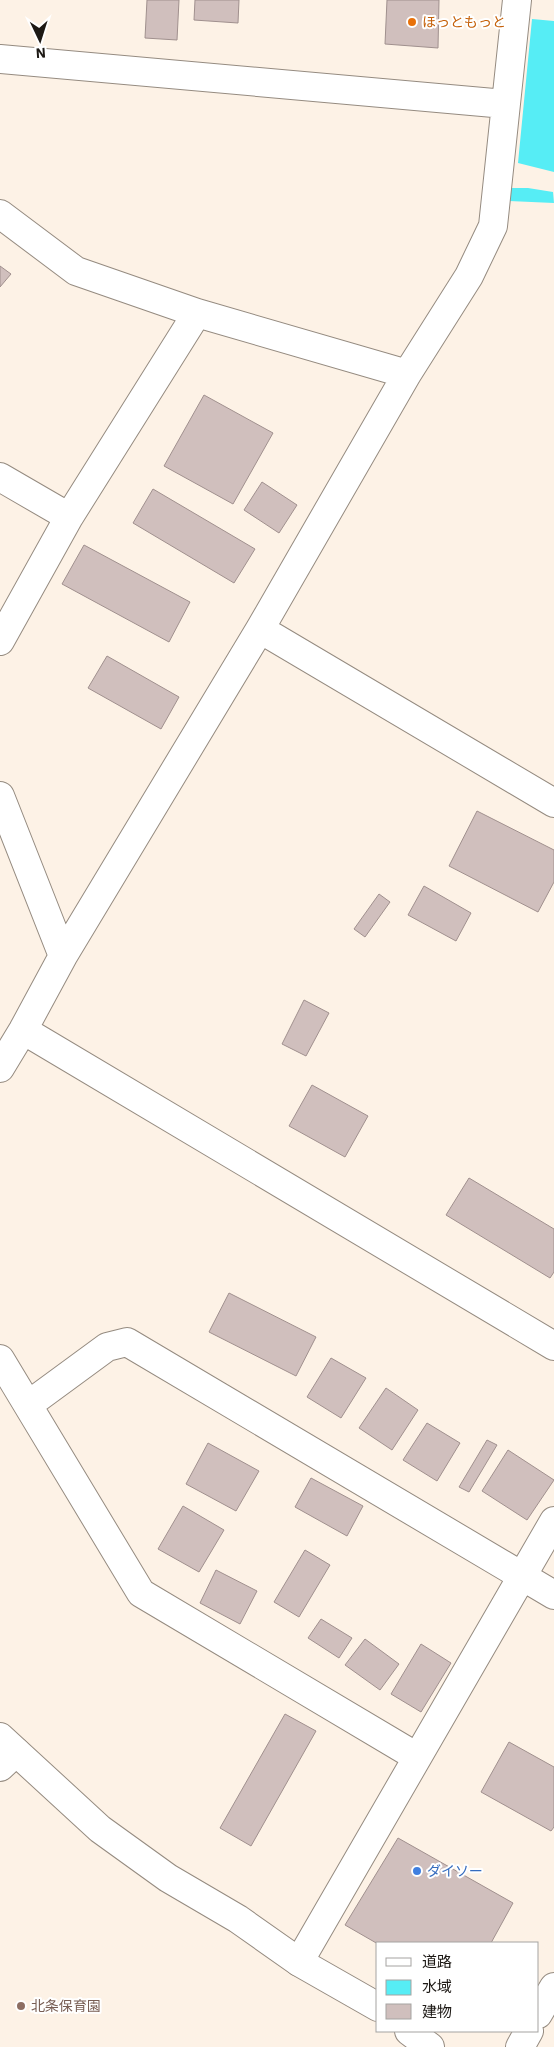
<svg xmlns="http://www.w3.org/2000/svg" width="554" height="2047" font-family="'IBM Plex Sans','Noto Sans JP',sans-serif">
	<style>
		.water { fill: #56edf5 }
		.building { fill: #d0bfbd; stroke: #a0908e }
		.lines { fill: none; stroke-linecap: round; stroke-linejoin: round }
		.street-casing { stroke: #958b80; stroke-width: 30 }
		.secondary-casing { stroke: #958b80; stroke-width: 30 }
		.street { stroke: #fff; stroke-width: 28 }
		.secondary { stroke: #fff; stroke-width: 28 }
		.food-dot { fill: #e8710a; stroke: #fff; stroke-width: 2 }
		.shop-dot { fill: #3f7fe0; stroke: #fff; stroke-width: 2 }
		.education-dot { fill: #8d6e63; stroke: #fff; stroke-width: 2 }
		.labels { text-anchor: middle; stroke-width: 4; stroke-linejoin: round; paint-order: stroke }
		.food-label { font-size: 14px; fill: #c56008; stroke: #fff; text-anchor: start }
		.shop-label { font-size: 14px; fill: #366cbe; stroke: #fff; text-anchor: start }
		.education-label { font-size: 14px; fill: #785e54; stroke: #fff; text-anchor: start }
	</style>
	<rect width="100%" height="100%" fill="#fdf2e6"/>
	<path class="water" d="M532,19L554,21V172L518,163Z
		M510,188H528L553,192L554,203L509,201Z"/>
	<path class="building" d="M147,0H179L177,40L145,38Z
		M195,0H239L238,23L194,20Z
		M387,0H439L438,48L385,44Z
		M0,266L11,274L0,287Z
		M204,395L273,433L233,504L164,466Z
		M262,482L297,505L279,533L244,510Z
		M153,489L255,549L234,583L133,523Z
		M84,545L190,602L169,642L62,584Z
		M107,656L179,697L161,729L88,688Z
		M477,811L554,850V882L538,912L449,866Z
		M424,886L471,913L456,941L408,915Z
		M379,894L390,902L365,937L354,929Z
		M304,1000L329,1013L306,1056L282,1044Z
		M312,1085L368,1116L345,1157L289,1126Z
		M469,1178L554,1229V1272L550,1278L446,1215Z
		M229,1293L316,1337L296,1376L209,1332Z
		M331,1358L366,1378L341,1418L307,1397Z
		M386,1388L418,1410L392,1450L359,1428Z
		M427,1423L460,1443L437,1481L403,1460Z
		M487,1440L497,1445L469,1492L459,1487Z
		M208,1443L259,1471L236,1511L186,1484Z
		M508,1450L554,1480L527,1520L482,1491Z
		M311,1478L363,1506L347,1536L295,1507Z
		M183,1506L224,1530L199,1572L158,1549Z
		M305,1550L330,1565L299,1617L274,1602Z
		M216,1570L257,1591L240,1624L200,1603Z
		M321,1619L352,1638L339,1658L308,1638Z
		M365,1639L399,1664L380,1690L345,1665Z
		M421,1644L451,1663L421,1712L391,1694Z
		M285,1714L316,1731L251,1846L220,1828Z
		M509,1742L554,1767V1827L551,1831L481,1792Z
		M398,1838L513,1903L491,1943L378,1944L345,1925Z"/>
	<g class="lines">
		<defs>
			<path id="street" d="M0,59L505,104
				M0,214L76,271L197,313L407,374
				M0,477L69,517
				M260,629L554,803
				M0,641L69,517L197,313
				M0,796L63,956
				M23,1030L554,1346
				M0,1068L23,1030L63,956L260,629L407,374L469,276L493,226L517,0
				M0,1359L141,1593L417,1757
				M28,1405L107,1347L127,1342L554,1595
				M0,1767L16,1752
				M299,1962L554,1521"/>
			<path id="secondary" d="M0,1737L100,1829L168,1878L238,1919L299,1962L378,2007
				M538,2014L554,1987
				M409,2031L430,2047
				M520,2047L529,2031"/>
		</defs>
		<use href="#street" class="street-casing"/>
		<use href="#secondary" class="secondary-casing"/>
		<use href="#street" class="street"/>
		<use href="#secondary" class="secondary"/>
	</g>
	<circle class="food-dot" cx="412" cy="22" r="5"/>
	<circle class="shop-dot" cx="417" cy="1871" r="5"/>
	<circle class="education-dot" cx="21" cy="2006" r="5"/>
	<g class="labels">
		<g class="food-label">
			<text x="422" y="27">ほっともっと</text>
		</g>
		<g class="shop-label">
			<text x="427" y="1876">ダイソー</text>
		</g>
		<g class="education-label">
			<text x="31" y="2011">北条保育園</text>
		</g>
	</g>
	<rect x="376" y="1942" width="162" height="90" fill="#ffffff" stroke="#a5a3a1"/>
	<rect x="386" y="1958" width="25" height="8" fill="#ffffff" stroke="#a5a3a1"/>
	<text x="422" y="1967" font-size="15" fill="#1d1915">道路</text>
	<rect x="386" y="1980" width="25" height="15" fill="#56edf5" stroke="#a5a3a1"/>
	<text x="422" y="1992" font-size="15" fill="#1d1915">水域</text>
	<rect x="386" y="2004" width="25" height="15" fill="#d0bfbd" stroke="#a5a3a1"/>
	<text x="422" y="2017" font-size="15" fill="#1d1915">建物</text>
	<g transform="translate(40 40) rotate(176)" stroke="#ffffff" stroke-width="4" paint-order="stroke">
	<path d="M0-4L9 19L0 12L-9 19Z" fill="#1d1915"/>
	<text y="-8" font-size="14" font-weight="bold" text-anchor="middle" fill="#1d1915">N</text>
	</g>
</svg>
